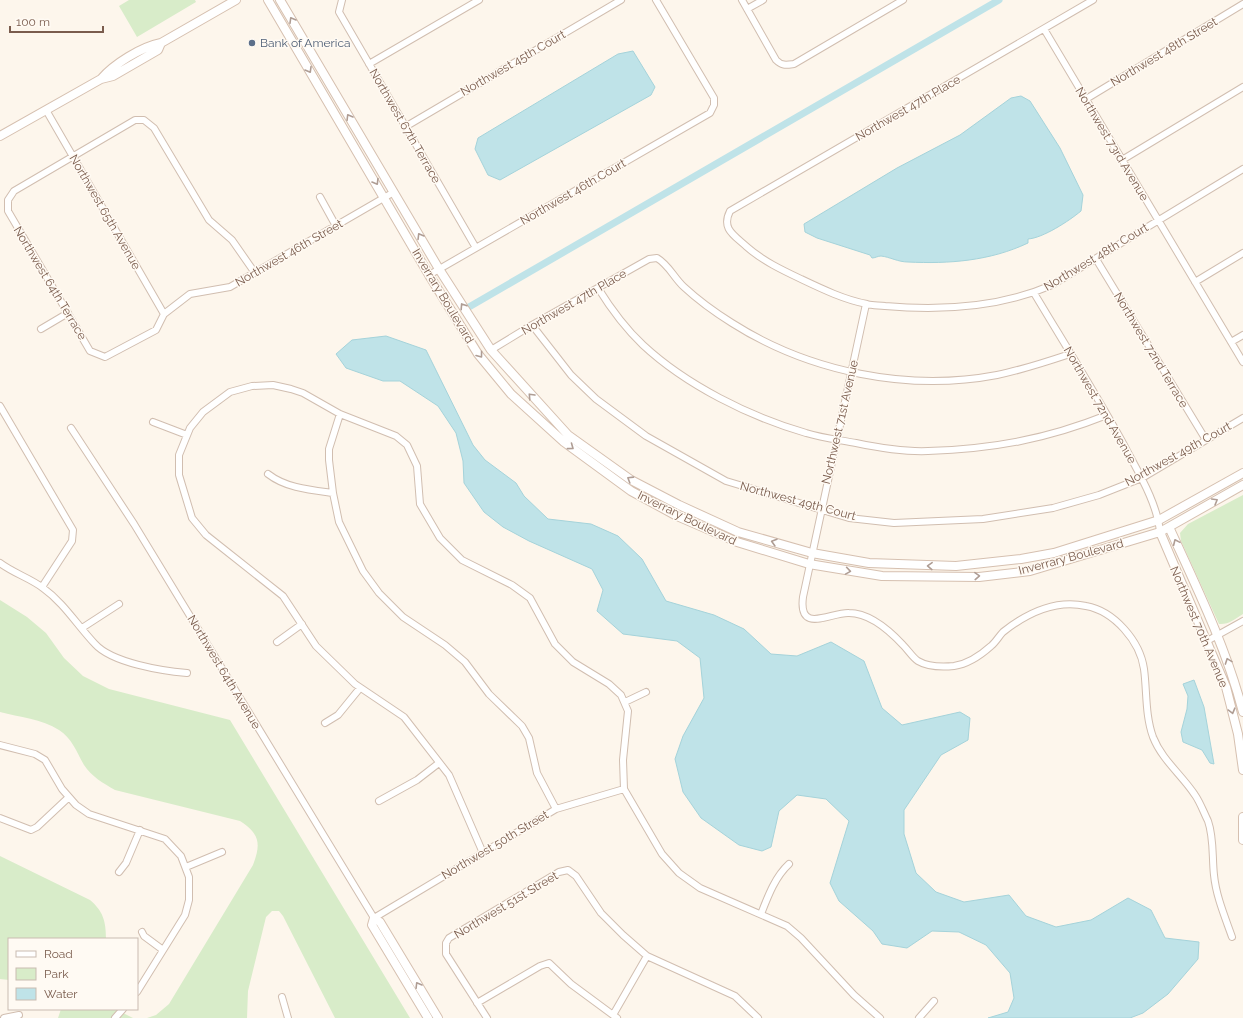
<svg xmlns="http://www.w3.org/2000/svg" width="1243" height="1018" font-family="Raleway,sans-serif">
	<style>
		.green { fill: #d8ecc9 }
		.water { fill: #bfe3e8; stroke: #a5d3da }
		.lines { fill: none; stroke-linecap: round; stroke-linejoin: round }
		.canal { stroke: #bfe3e8; stroke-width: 7 }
		.street-casing { stroke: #d1beb0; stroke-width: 8 }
		.secondary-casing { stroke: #d6c0b0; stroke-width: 10 }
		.street { stroke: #fff; stroke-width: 6 }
		.secondary { stroke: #fff; stroke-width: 8 }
		.oneway { stroke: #af9d94 }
		.service-dot { fill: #5c6f8a; stroke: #fffaf3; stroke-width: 1.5 }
		.labels { text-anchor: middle; stroke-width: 3; stroke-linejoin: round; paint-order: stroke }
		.service-label { font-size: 12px; fill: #4e5e75; stroke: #fffaf3; text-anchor: start }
		.street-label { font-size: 12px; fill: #7a5c4d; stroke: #fffaf3 }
	</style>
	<rect width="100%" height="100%" fill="#fdf6ec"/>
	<path class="green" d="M129,0H195L196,2L137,37L119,6Z
		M1243,495V614C1235,619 1228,625 1219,624L1181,541L1180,533L1188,524Z
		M0,600L27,617L46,633L64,658L83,676L109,689L230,720L410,1018H335L283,916L279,911H272L266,917L248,991L247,1018H147L156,1015L169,1004L253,865C261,844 260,834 240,821L115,790C103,783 92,777 84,765C77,753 72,738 59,730C42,719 19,717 0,712Z
		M0,856L90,900C103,911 106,921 106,939H9V980L0,979Z
		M61,1009H115L133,1018H58Z"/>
	<path class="water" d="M633,51L655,87L651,95L500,180L488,175L475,149L478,138L618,54Z
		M1021,96L1030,101L1060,148L1083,195L1081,211C1069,221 1043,238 1028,239V243C990,261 949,264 908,262C898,262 890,257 881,256C878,256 875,258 872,258L870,255L817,238L805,232L804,224L897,168L960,135L1011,98Z
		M386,336L426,350L473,445L485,460L516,483L524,496L548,519L591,524L618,536L642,559L666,601L714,615L744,629L771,654L797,656L831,642L864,661L882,708L902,725L960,712L970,718L968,740L941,755L904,810V834L916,873L936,892L964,902L1009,895L1026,916L1056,927L1091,920L1128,898L1151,910L1165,938L1199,942L1198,959L1168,994L1143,1013L1130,1018H988L1008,1012L1014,998L1010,973L986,945L959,932L932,931L907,948L882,944L873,931L839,901L830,883L849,821L826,799L797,795L779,811L771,847L762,851L739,845L701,818L683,792L675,759L683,736L704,698L700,658L677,641L623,634L597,611L603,590L592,569L529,541L503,527L484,512L464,483L463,461L456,433L438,406L400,381H383L346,368L336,354L352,340Z
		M1194,680L1204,707L1214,764L1210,763L1202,750L1183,742L1181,732L1187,709L1188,696L1183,684Z"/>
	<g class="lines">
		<path class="canal" d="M469,307L999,0"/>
		<defs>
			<path id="street" d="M342,0L339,12L476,248
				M742,0L776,60C782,66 786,65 794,64L903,0
				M1093,0L730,211C721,229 734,235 747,247C763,261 782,270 801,279C822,289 845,300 867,304C873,306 879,305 885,306C942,311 999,308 1052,285L1243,169
				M747,9L763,0
				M1044,29L1243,362
				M369,64L479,0
				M1086,99L1243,4
				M46,110L164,314
				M405,127L621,0
				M1122,160L1243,87
				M320,197L336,226
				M1096,259L1206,440
				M255,273L232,240L209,220L154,128L144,120H135L14,191L8,200V211L90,351L105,357L156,330L164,314L190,294L230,287L394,192
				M429,275L710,113L714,105V98L656,0
				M1195,282L1243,253
				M598,288C611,309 625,328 643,345C686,385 750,417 806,433C822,438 840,440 856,443C880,448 904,452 928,451C993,449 1047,439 1107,415
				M1034,293C1064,343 1096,394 1124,445C1138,472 1157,502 1160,532
				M866,304L803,597C798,635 831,612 849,613C870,613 890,631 903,645C908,650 913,658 918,661C928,667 943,667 954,666C968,664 981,655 991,646C996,642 999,636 1003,632C1027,613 1055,599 1086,606C1114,611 1140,641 1144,669C1147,691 1145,715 1153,737C1162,760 1182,775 1195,795C1200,802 1204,813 1208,821C1214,838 1212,857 1214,875C1216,896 1225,917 1232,937
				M532,325L571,375L596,399L646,436L726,481L849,518L894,523L983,519L1053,508L1099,495L1142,478L1243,418
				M41,329L68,313
				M1231,342L1243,335
				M491,350L532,325L649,259L657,258C669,265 674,278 684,287C698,300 716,313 732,323C809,372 908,392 997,375C1022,370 1046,362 1070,354
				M0,406L73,530L72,541L42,587
				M340,414L329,449V460L333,493L339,522L363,571L379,593L403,617L445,645L465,662L489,694L522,726L529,738L537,773L556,809
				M153,422L187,435
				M71,428L134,524L374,918L556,809L624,789
				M268,474C286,488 310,490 333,493
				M0,563C13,573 30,578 43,588C64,603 77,625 95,644C112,663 163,671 187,673
				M82,628L119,604
				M1207,641L1243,621
				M277,642L302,624
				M625,702L646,692
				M325,723L338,715L360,688
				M0,745L35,754L45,760L62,789L76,805L89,814L165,839L181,856L189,877V900L185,915L137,992
				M379,801L417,780L439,763
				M0,818L31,830L37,827L69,797
				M483,853L449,775L404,717L355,684L316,646L283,596L206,535L192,518L179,475V455L190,428L203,412L230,392L252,386L273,385L291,389L303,393L340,414L396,436L407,445L417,466L420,504L440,538L462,560L512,585L530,598L555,644L573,662L609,684L621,695L628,711L623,760L624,789L662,854L679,873L700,888L787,926L801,938L854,995L880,1018
				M186,867L222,852
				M119,872L126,863L140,830
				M761,914C768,896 775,877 789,864
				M142,932L144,936L163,950
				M282,997L288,1018
				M477,1003L540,966L549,963L571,984L617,1018
				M613,1015L647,956
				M4,1018L19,1015
				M115,1018L123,1009
				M487,1018L446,954V943L449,938L559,872L568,870L576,876L601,913L623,935L647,956L735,996L758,1018
				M919,1018L934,1001"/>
			<path id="secondary" d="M268,0L429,275L478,354L511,394L564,442L631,491L677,516L737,542L809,564L882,576L979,577L1030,571L1160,532L1243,485
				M280,0L439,269L491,350L568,435L631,480L679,505L738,532L812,553L869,563L956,566L1021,559L1054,553L1159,520L1243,473
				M101,79C114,64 141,47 161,43L236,0
				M0,136L101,79L113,76L158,50L161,43
				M1169,527C1197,588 1226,647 1243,712
				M1160,532L1226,687L1238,734L1243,770
				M1243,817V840
				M428,1018L372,925L374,918L380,922L438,1018"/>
		</defs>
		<use href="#street" class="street-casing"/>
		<use href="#secondary" class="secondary-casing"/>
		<use href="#street" class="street"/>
		<use href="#secondary" class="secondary"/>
	</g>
	<defs><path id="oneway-chevron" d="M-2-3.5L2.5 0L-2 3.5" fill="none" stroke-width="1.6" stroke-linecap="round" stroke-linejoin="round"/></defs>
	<g class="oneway">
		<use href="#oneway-chevron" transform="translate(292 20) rotate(-120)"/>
		<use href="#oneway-chevron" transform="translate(309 70) rotate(60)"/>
		<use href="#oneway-chevron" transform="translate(349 117) rotate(-121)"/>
		<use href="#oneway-chevron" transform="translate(376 182) rotate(59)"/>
		<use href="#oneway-chevron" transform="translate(420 236) rotate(-121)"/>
		<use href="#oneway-chevron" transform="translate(463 306) rotate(-123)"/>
		<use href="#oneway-chevron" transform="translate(480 355) rotate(53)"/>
		<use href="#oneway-chevron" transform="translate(531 396) rotate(-133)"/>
		<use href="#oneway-chevron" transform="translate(571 447) rotate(36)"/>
		<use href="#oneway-chevron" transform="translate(630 479) rotate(-148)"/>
		<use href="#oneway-chevron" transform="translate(1215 501) rotate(-30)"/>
		<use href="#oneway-chevron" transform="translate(774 542) rotate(-164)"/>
		<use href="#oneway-chevron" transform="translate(1176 542) rotate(-114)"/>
		<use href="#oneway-chevron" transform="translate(930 566) rotate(-178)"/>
		<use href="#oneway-chevron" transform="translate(848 571) rotate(9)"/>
		<use href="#oneway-chevron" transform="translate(977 576) rotate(-3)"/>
		<use href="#oneway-chevron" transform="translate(1228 661) rotate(-110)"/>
		<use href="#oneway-chevron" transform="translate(1232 711) rotate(75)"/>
		<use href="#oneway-chevron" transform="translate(418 985) rotate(-121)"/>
	</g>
	<circle class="service-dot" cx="252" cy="43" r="4"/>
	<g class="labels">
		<g class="service-label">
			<text x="260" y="47">Bank of America</text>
		</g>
		<g class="street-label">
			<text transform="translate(1164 52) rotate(-31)" y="4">Northwest 48th Street</text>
			<text transform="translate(513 63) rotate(-30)" y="4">Northwest 45th Court</text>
			<text transform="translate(908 108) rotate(-30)" y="4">Northwest 47th Place</text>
			<text transform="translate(405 126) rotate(60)" y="4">Northwest 67th Terrace</text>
			<text transform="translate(1112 144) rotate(59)" y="4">Northwest 73rd Avenue</text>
			<text transform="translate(573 192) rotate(-30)" y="4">Northwest 46th Court</text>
			<text transform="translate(105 212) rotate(60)" y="4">Northwest 65th Avenue</text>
			<text transform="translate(289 253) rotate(-30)" y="4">Northwest 46th Street</text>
			<text transform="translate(1096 257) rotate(-31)" y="4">Northwest 48th Court</text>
			<text transform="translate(50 283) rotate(59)" y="4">Northwest 64th Terrace</text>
			<text transform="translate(443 296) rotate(59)" y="4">Inverrary Boulevard</text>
			<text transform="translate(574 302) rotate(-30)" y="4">Northwest 47th Place</text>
			<text transform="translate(1151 350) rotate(59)" y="4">Northwest 72nd Terrace</text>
			<text transform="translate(1100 405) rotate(60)" y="4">Northwest 72nd Avenue</text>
			<text transform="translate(840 422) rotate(-77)" y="4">Northwest 71st Avenue</text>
			<text transform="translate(1178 454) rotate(-29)" y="4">Northwest 49th Court</text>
			<text transform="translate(798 501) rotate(15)" y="4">Northwest 49th Court</text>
			<text transform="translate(687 518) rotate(26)" y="4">Inverrary Boulevard</text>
			<text transform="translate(1071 557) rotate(-15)" y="4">Inverrary Boulevard</text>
			<text transform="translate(1199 627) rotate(67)" y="4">Northwest 70th Avenue</text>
			<text transform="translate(224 672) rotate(59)" y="4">Northwest 64th Avenue</text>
			<text transform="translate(495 845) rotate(-31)" y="4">Northwest 50th Street</text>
			<text transform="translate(506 905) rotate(-31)" y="4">Northwest 51st Street</text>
		</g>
	</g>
	<rect x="8" y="938" width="130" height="72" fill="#fffaf3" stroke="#cabbb1"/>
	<rect x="16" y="951" width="20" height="6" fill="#ffffff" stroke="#cabbb1"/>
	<text x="44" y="958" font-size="12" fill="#7a5c4d">Road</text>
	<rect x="16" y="968" width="20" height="12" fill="#d8ecc9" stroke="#cabbb1"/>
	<text x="44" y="978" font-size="12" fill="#7a5c4d">Park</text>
	<rect x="16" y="988" width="20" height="12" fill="#bfe3e8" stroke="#cabbb1"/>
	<text x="44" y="998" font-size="12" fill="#7a5c4d">Water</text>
	<path d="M10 26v6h93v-6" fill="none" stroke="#7a5c4d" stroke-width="2"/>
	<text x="16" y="26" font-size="12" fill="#7a5c4d" stroke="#fffaf3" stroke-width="3" paint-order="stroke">100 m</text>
</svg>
